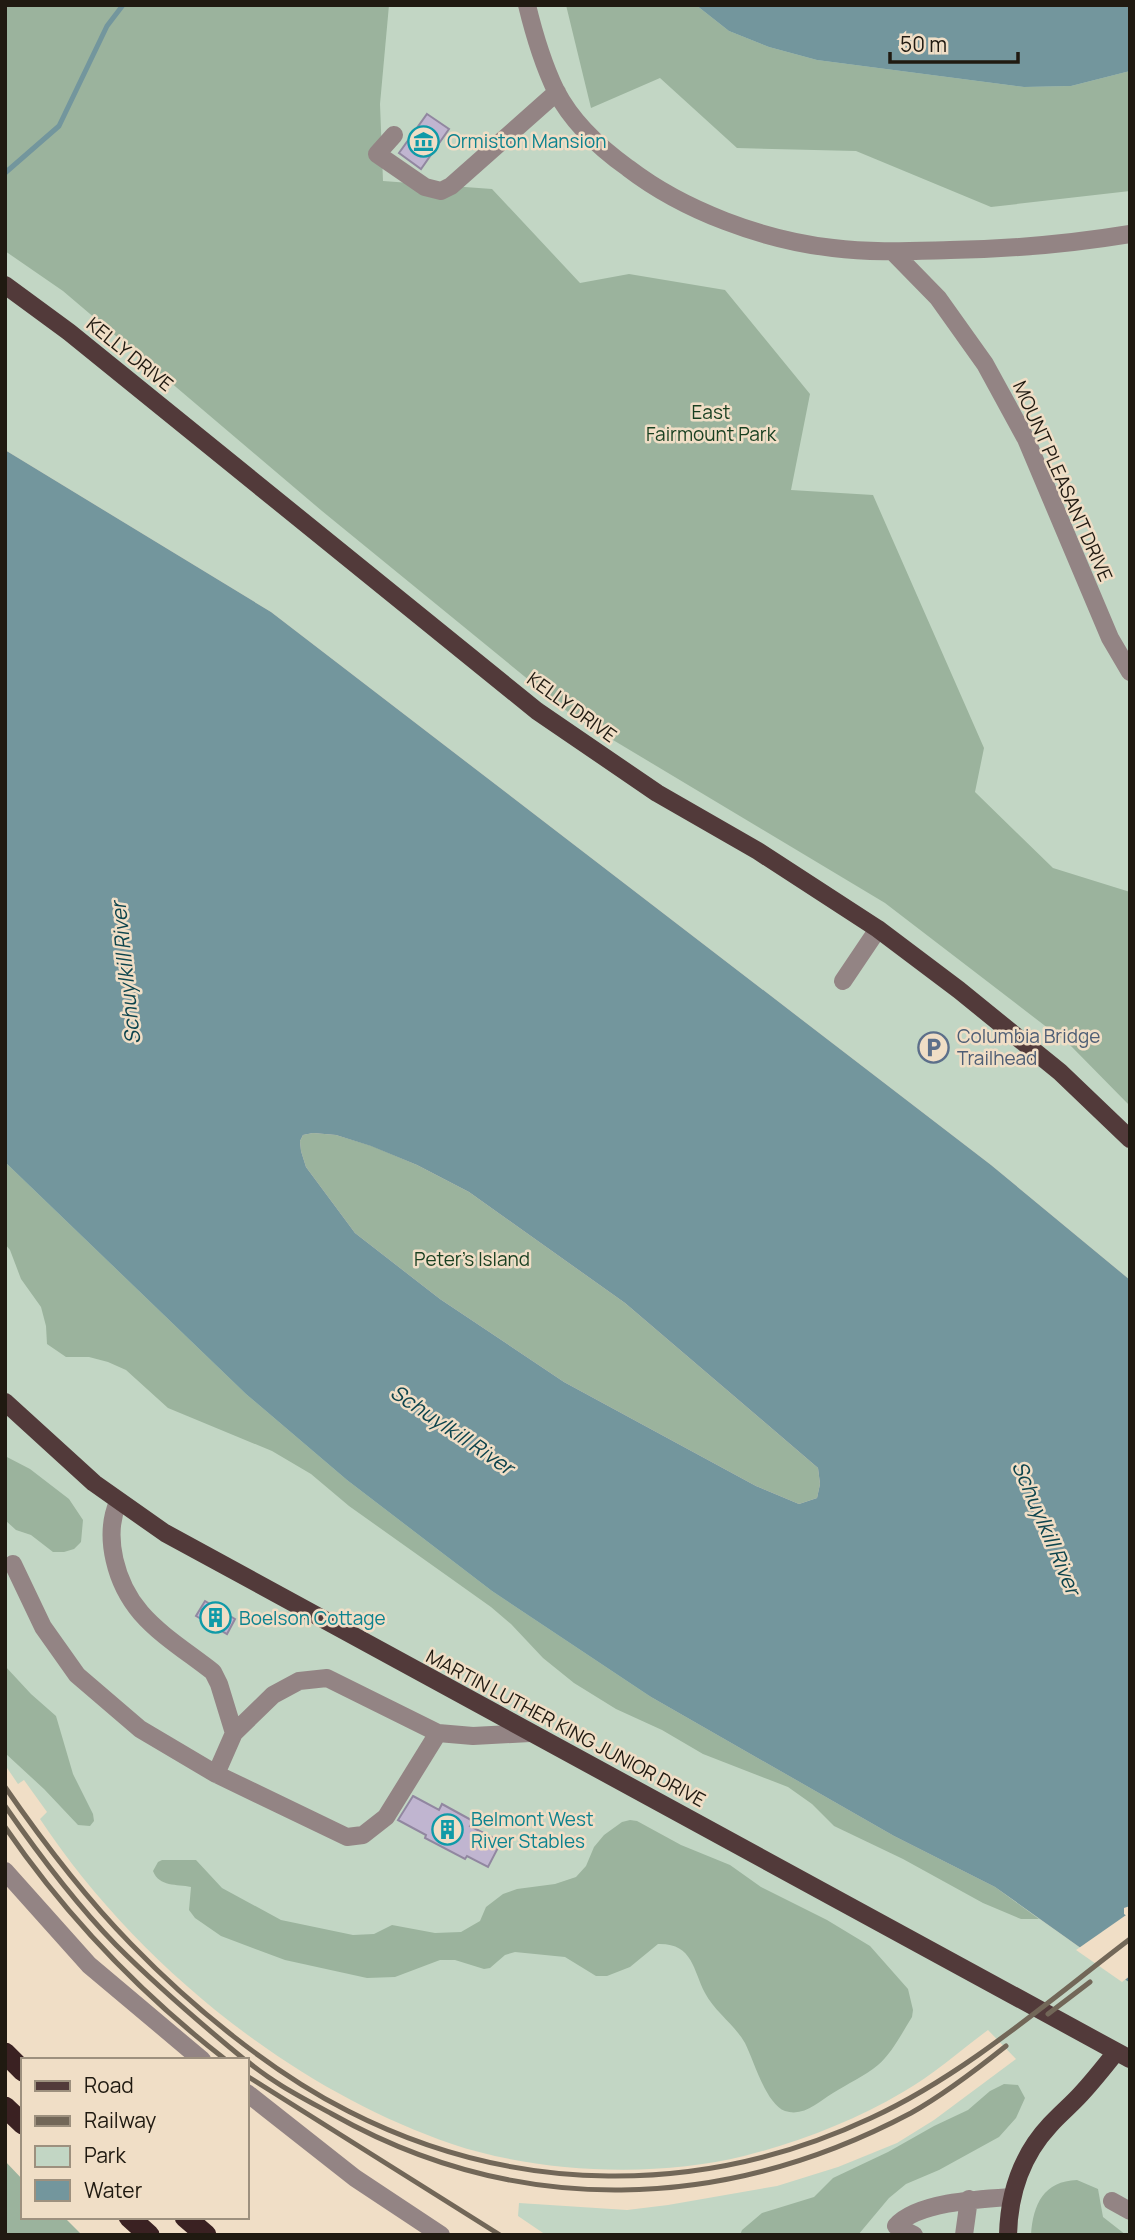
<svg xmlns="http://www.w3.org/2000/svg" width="1135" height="2240" font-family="Manrope,sans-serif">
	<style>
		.green { fill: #c2d6c4 }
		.forest { fill: #9bb39d }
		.water { fill: #73969d; fill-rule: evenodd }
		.pier { fill: #f0dec6 }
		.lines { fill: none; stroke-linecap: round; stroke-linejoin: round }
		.stream { stroke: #73969d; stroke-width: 5 }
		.building { fill: #c0b5d0; stroke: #9187a0; stroke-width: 2 }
		.minor { stroke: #938484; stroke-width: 18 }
		.major { stroke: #523a3a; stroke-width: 18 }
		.highway { stroke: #3a2122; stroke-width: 21 }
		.rail { stroke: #726758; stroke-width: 5 }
		.labels { text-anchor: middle; stroke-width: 5; stroke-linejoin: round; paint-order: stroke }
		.culture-label { font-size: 19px; fill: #0d838f; stroke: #f0dec6; text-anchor: start }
		.street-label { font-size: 19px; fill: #201a11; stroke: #f0dec6 }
		.park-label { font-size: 19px; fill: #183f20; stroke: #f0dec6 }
		.service-label { font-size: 19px; fill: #4e5e75; stroke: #f0dec6; text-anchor: start }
		.water-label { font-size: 21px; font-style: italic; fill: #0d444d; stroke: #f0dec6 }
	</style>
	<rect width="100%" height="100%" fill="#f0dec6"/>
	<path class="green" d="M5,5H1130V1280L991,1165L271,612L5,450Z
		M5,1162L651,1697L894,1836L995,1887L1130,1983V2235H546L518,2216L519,2203L627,2210L668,2205L777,2186L838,2167L897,2143L934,2120L1016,2059L988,2030C961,2050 933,2075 903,2092C854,2121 799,2142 744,2156C656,2178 538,2173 452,2144C290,2089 134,1961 40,1819L47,1812L24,1780L18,1784L5,1765Z"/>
	<path class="forest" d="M5,5H389L380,104L383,181L492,189L580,283L629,274L725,290L810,394L791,490L873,495L984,748L975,792L1053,868L1130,892V1106L1070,1045L885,903L573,716L322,511L63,291L5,251Z
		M566,5H696L729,31L769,47L817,60L1024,87L1071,86L1130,71V191L991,207L856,151L737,148L660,78L591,108Z
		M313,1133L336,1135L372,1146L417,1165L469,1192L625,1303L818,1468L820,1484L817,1498L799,1504L756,1486L564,1382L440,1299L355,1233L306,1167L301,1151L300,1141L303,1135Z
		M5,1162L246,1394L347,1480L492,1591L651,1697L894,1836L995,1887L1039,1919H1021L983,1903L903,1859L834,1826L812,1804L788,1787L703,1754L662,1730L616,1709L574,1683L543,1658L511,1624L491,1607L349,1506L311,1474L272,1451L168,1408L126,1370L108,1362L89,1357H66L47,1344L46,1326L41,1307L21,1279L10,1250L5,1244Z
		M5,1456L30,1469L69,1499L83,1520L81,1542L74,1549L64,1552H53L31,1535L16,1530L5,1520Z
		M5,1666L31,1694L56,1716L73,1774L93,1814L94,1821L90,1826L78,1825L44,1789L5,1753Z
		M630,1820L637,1821L681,1845L730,1865L761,1887L827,1920L870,1946L908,1989L913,2010L912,2017C902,2033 892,2053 878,2065C865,2076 847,2084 833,2093C818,2102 804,2117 785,2111C766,2104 754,2061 745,2043C734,2024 715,2012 705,1993C693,1970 693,1943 658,1944L630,1967L607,1976H596L565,1957L515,1952L505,1955L490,1968L484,1969L455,1960H440L395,1977L367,1978L285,1960L221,1936L195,1918L189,1910L191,1887C177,1884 159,1887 153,1871L158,1862L162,1860H196L222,1888L281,1920L353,1935L374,1934L392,1925L435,1933L461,1932L480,1921L486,1907L503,1894L517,1889L555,1884L576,1877L586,1866L594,1847L604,1835L622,1822Z
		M1004,2084L1018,2085L1025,2098L1016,2118L999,2137L939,2170L906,2184L889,2198L858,2235H740L742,2230L762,2213L814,2197L833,2178L888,2152L934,2126L968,2110L990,2091Z
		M5,2161L23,2180V2217H64L82,2235H5Z
		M1077,2180L1098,2189L1103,2217L1126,2235H1031C1033,2204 1044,2181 1077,2180Z"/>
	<path class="water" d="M696,5H1130V71L1071,86L1024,87L817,60L769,47L729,31Z
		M5,450L271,612L991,1165L1130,1280V1906L1124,1908V1914L1130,1918V1983L995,1887L894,1836L651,1697L492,1591L347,1480L246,1394L5,1162ZM313,1133L336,1135L371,1146L417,1165L469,1192L625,1303L818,1468L820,1484L817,1498L799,1504L756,1486L564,1382L440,1299L355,1233L306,1167L301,1151L300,1141L303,1135Z"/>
	<path class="pier" d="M1129,1913L1130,1976L1122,1982L1076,1950Z"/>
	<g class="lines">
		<path class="stream" d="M5,173L59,126L107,26L123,5"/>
	</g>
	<path class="building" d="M427,114L449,129L421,169L399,153Z
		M205,1601L235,1619L227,1634L196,1616Z
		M413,1796L439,1810L442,1804L473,1821L470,1826L501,1842L488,1867L467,1856L465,1859L425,1838L426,1835L398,1820Z"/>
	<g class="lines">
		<path class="minor" d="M527,5C534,34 543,64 556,91C572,122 600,148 628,168C684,211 763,240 833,248C872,253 911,251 950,250C1012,249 1069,244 1130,234
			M394,135L377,154L425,187L441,191L451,186L557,92
			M893,252L938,298L985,364L1026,439L1110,638L1130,672
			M843,981L878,929
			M118,1502C103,1537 116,1584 141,1613C161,1636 189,1653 213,1672L219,1684L234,1733
			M13,1564L43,1627L77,1675L140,1729L216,1774
			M438,1733L386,1817L363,1835L347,1837L216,1774L234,1733L273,1695L299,1681L327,1678L438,1733L473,1736L530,1733
			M5,1871L89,1965L202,2060
			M247,2093L355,2178L441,2235
			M1112,2201L1130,2211
			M914,2235L896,2226C917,2202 980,2199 1012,2197
			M964,2235L969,2199"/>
		<path class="major" d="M5,285L69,332L537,711L657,793L758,851L878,929L959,990L1060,1072L1130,1139
			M5,1402L94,1483L165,1533L1130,2059
			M1008,2235C1009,2194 1022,2155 1050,2125C1060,2114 1071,2105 1081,2094C1093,2081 1105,2066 1116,2052"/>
		<path class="highway" d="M5,2053L23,2071
			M5,2107L23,2124
			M129,2217L149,2235
			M185,2217L206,2235"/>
		<path class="rail" d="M5,1787C43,1842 84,1896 131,1944C191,2006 271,2072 348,2111C514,2196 702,2197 871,2118C966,2074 1047,2002 1130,1939
			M5,1806C39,1855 75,1903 116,1945C157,1986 200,2023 245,2060
			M5,1827C66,1916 141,1994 226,2060
			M1048,2014L1090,1982
			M247,2061C273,2083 303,2098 332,2114C518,2219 724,2212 911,2113C945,2094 976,2070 1006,2046
			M247,2076L500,2235"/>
	</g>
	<defs>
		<symbol id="museum-ring" viewBox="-11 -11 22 22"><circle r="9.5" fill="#f0dec6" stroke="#0f9aa8" stroke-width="1.5"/><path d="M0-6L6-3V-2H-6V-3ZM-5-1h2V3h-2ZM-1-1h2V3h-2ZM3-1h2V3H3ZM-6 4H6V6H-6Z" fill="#0f9aa8"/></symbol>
		<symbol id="parking-ring" viewBox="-11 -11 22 22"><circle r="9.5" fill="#f0dec6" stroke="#5c6f8a" stroke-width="1.5"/><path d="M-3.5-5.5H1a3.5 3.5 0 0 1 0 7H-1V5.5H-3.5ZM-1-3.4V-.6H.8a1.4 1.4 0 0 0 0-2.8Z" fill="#5c6f8a"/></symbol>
		<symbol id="building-ring" viewBox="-11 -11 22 22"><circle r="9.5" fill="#f0dec6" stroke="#0f9aa8" stroke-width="1.5"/><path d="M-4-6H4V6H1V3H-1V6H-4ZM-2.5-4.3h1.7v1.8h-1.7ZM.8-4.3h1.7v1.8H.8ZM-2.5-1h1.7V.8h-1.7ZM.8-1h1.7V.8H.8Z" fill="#0f9aa8"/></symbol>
	</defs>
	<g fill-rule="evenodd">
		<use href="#museum-ring" x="406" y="124" width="35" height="35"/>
		<use href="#parking-ring" x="916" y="1030" width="35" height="35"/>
		<use href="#building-ring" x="198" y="1600" width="35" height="35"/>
		<use href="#building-ring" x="430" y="1812" width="35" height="35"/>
	</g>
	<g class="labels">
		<g class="culture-label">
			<text x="447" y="148">Ormiston Mansion</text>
			<text x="239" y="1625">Boelson Cottage</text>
			<text x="471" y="1826">Belmont West<tspan x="471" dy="22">River Stables</tspan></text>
		</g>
		<g class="street-label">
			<text transform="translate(130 354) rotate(39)" y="7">KELLY DRIVE</text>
			<text transform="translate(1063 481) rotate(66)" y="7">MOUNT PLEASANT DRIVE</text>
			<text transform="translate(572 707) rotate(36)" y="7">KELLY DRIVE</text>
			<text transform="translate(566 1728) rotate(28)" y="7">MARTIN LUTHER KING JUNIOR DRIVE</text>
		</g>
		<g class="park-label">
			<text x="711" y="419">East<tspan x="711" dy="22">Fairmount Park</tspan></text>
			<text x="472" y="1266">Peter's Island</text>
		</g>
		<g class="service-label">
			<text x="957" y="1043">Columbia Bridge<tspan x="957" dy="22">Trailhead</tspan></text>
		</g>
		<g class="water-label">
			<text transform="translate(126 973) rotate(-96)" y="7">Schuylkill River</text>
			<text transform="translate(452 1430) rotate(34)" y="7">Schuylkill River</text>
			<text transform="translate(1046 1528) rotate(67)" y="7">Schuylkill River</text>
		</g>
	</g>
	<rect width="1135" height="2240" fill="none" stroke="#201a11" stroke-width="14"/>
	<rect x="21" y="2058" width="228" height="161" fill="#f0dec6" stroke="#9d907e" stroke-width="2"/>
	<rect x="35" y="2081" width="35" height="10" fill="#523a3a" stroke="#9d907e" stroke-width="2"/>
	<text x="84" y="2093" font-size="21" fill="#201a11">Road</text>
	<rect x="35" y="2116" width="35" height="10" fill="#726758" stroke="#9d907e" stroke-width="2"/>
	<text x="84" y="2128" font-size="21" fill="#201a11">Railway</text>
	<rect x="35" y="2146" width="35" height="21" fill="#c2d6c4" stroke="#9d907e" stroke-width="2"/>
	<text x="84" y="2163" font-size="21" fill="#201a11">Park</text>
	<rect x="35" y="2180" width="35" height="21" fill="#73969d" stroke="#9d907e" stroke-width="2"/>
	<text x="84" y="2198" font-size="21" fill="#201a11">Water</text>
	<path d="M890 52v10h128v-10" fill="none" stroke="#201a11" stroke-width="3.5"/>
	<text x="900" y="52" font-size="21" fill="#201a11" stroke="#f0dec6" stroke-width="5" paint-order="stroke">50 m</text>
</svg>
